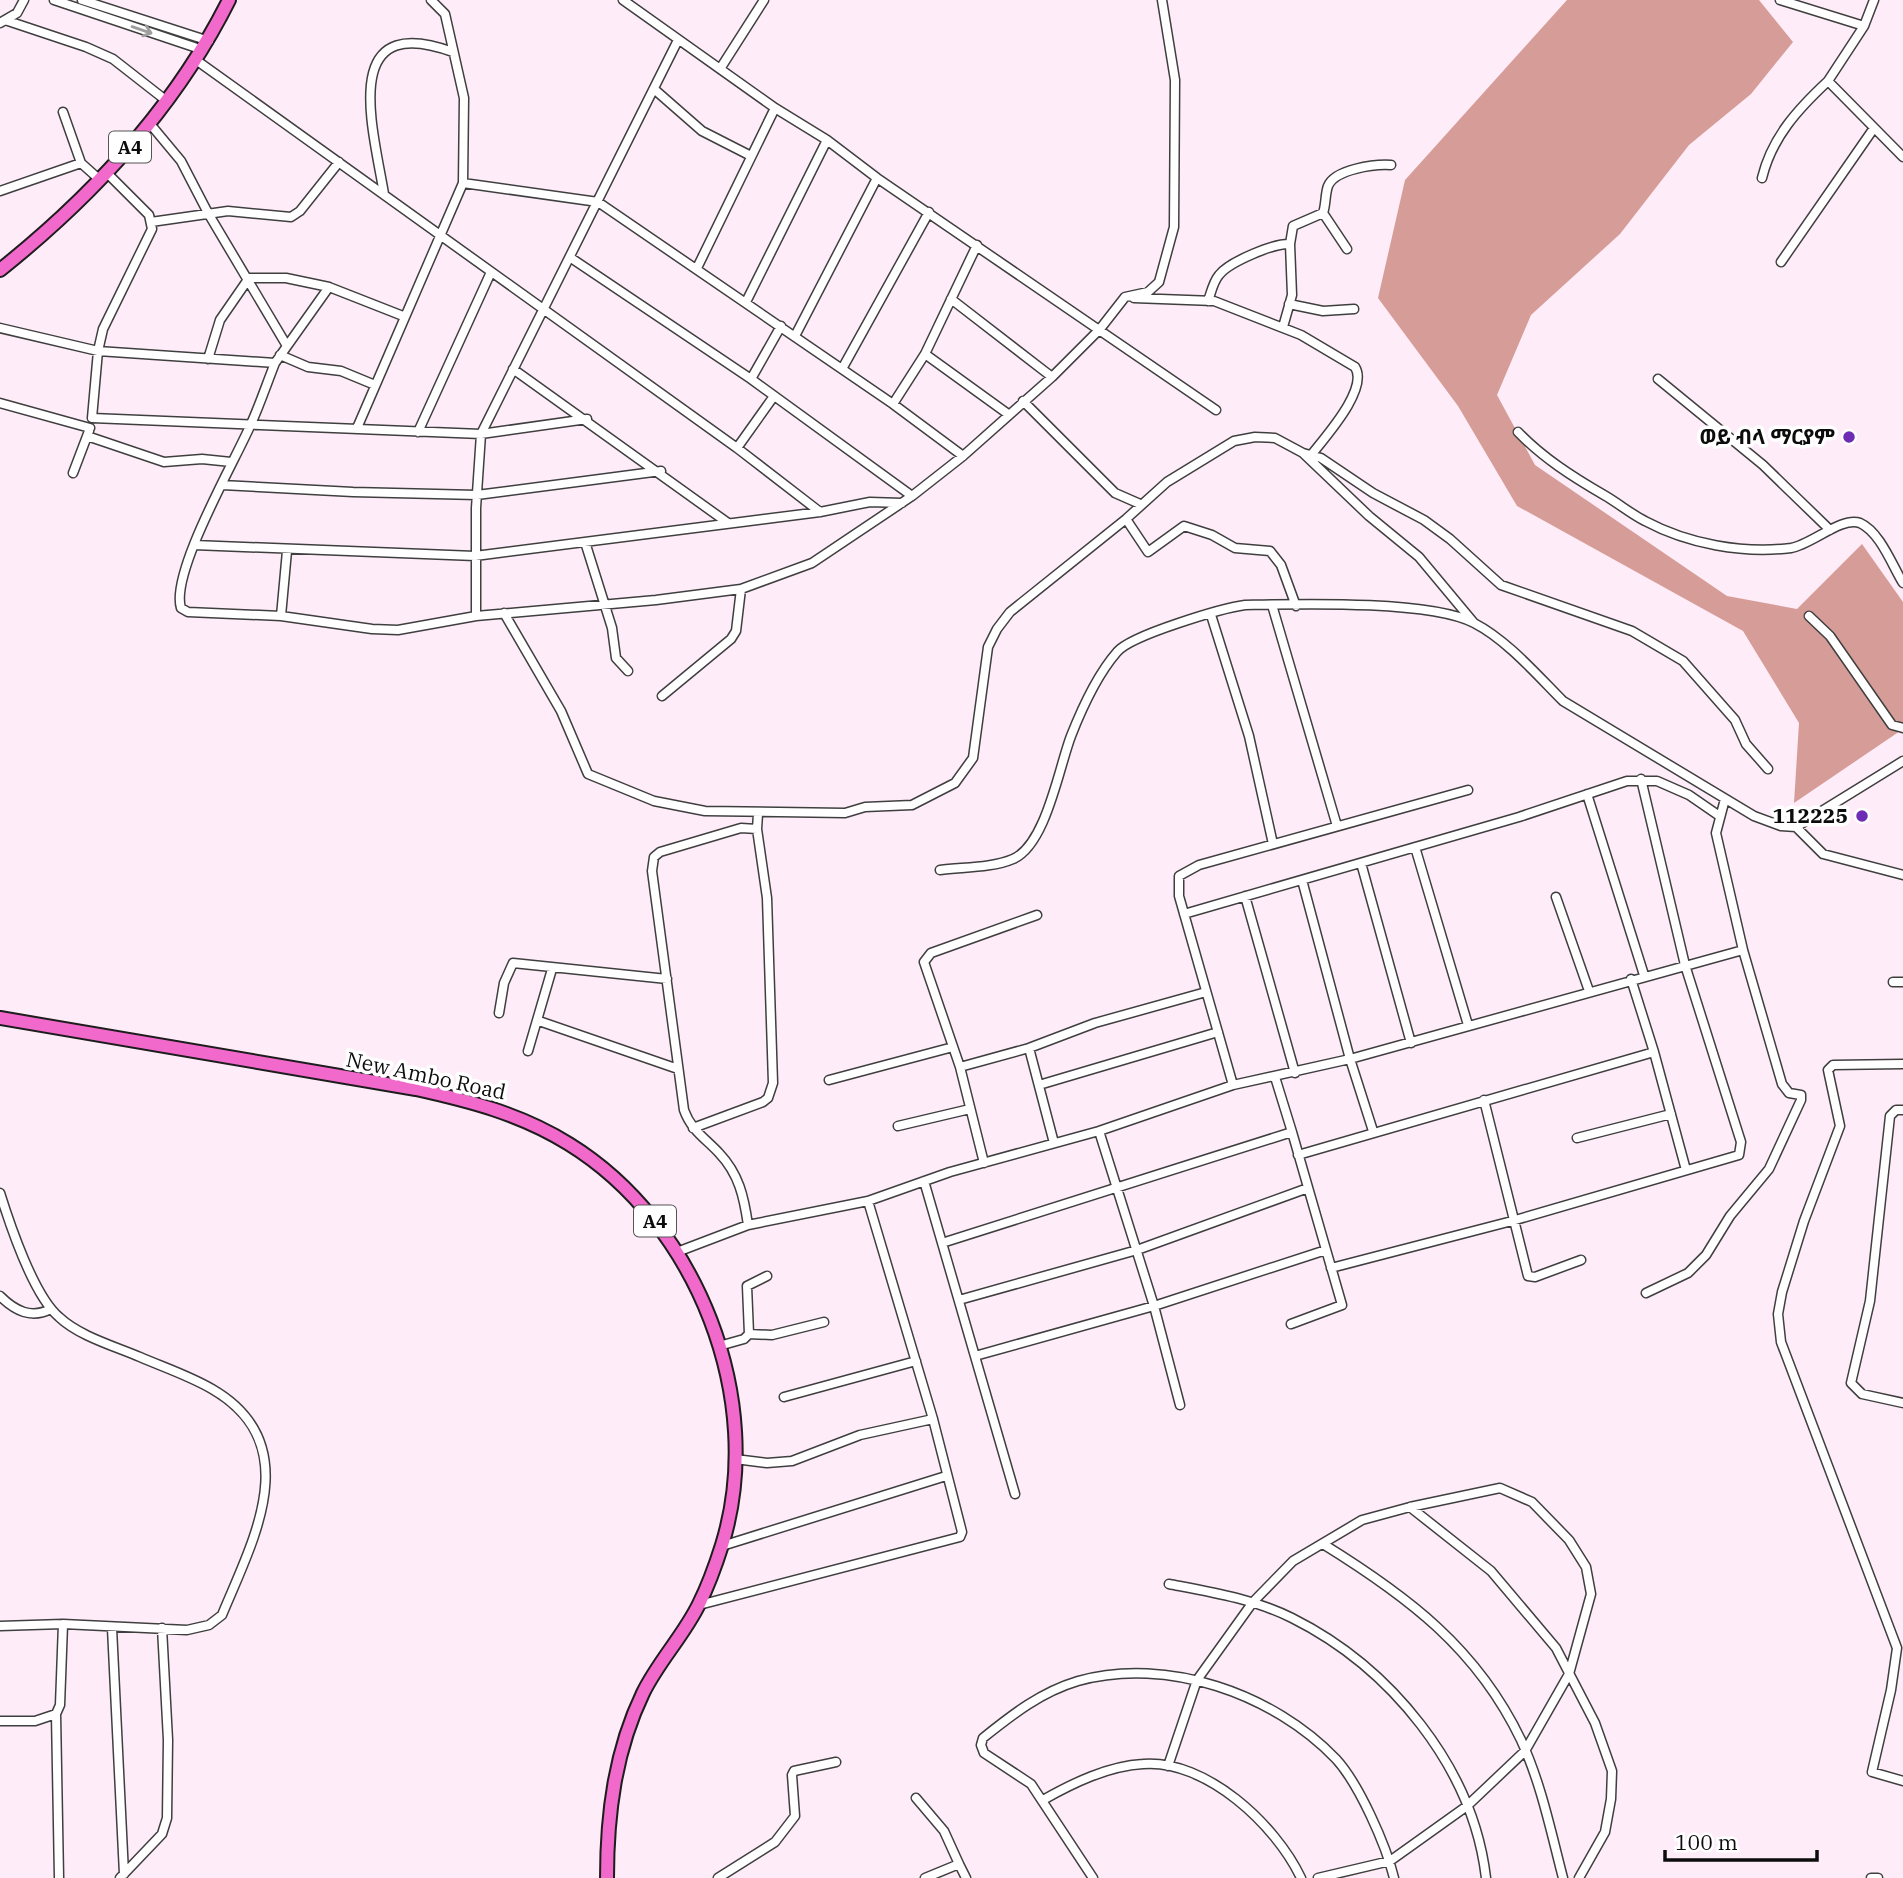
<svg xmlns="http://www.w3.org/2000/svg" width="1903" height="1878" font-family="'IBM Plex Serif','Noto Sans Ethiopic',serif">
	<style>
		.forest { fill: #d69d98 }
		.lines { fill: none; stroke-linecap: round; stroke-linejoin: round }
		.minor-casing { stroke: #3f3f3f; stroke-width: 11 }
		.primary-casing { stroke: #1d1d1d; stroke-width: 16 }
		.minor { stroke: #fff; stroke-width: 8 }
		.primary { stroke: #f169ca; stroke-width: 12 }
		.oneway { stroke: #9e9e9e }
		.poi-dot { fill: #6e2cb4; stroke: #fff; stroke-width: 2.5 }
		.labels { text-anchor: middle; stroke-width: 7; stroke-linejoin: round; paint-order: stroke }
		.shield { fill: #fff; stroke: #555; stroke-width: 2 }
		.shield-label { font-size: 19px; font-weight: bold; fill: #0c0c0c }
		.poi-label { font-size: 21px; font-weight: bold; fill: #0c0c0c; stroke: #fff; text-anchor: end }
		.street-label { font-size: 21px; fill: #0c0c0c; stroke: #fff }
	</style>
	<rect width="100%" height="100%" fill="#feecf8"/>
	<path class="forest" d="M1567,0H1759L1793,42L1751,94L1689,145L1620,234L1531,315L1497,395L1535,465L1727,596L1797,609L1862,544L1903,602V729L1794,803L1799,723L1743,631L1517,506L1458,406L1378,298L1405,180Z"/>
	<g class="lines">
		<defs>
			<path id="minor" d="M54,0L203,50
				M82,0L209,41
				M623,0L775,108L827,140L877,178L1216,410
				M1780,0L1864,26L1828,81L1903,157
				M8,21L86,47L113,59L168,102
				M0,23L17,13L24,0
				M1864,26L1874,0
				M196,60L737,448L820,512
				M720,69L764,0
				M654,89L702,131L751,156
				M63,112L81,163
				M151,125L181,161L208,213L287,346
				M107,173L149,215L152,229L103,329L98,351L92,418L481,434L587,419
				M1762,178C1772,137 1798,109 1828,81
				M463,183L598,202L893,404L963,456
				M0,191L81,163L100,180
				M384,194C373,128 338,10 453,52
				M1323,213L1347,249
				M151,222L228,211L291,217L300,211L339,162
				M571,258L751,379L912,496
				M1781,262L1874,128
				M697,268L775,108
				M1134,298L1214,301L1301,335L1355,367C1369,389 1325,437 1312,454
				M951,299L1052,377
				M1208,301C1211,293 1213,282 1219,275C1229,262 1274,243 1290,244
				M746,302L827,140
				M1289,304L1323,311L1354,309
				M1283,327L1292,295L1290,244L1293,226L1323,213C1326,205 1325,194 1328,186C1335,169 1375,164 1391,165
				M0,328L98,351L275,363C267,383 260,404 251,424C235,461 170,573 181,608L188,612L281,616L372,629L398,630L476,616L656,600L741,589L812,563L912,496L963,456L1052,377L1100,329L1125,297L1148,292L1159,282L1174,227L1175,80L1162,0
				M795,336L877,178
				M925,354L1008,414
				M280,355L308,367L341,371L375,385
				M208,359L220,320L249,278H286L329,287
				M275,363L329,287L403,316
				M513,369L728,523
				M842,369L929,212
				M751,379L781,326
				M1658,379L1763,465L1830,530
				M1023,401L1115,493L1140,504
				M0,403L90,428
				M893,404L925,354L977,245
				M357,428L463,183L464,98L445,14L431,0
				M418,432L491,272
				M1518,432C1543,458 1573,477 1604,495C1618,503 1631,514 1645,521C1688,544 1743,554 1791,548C1811,545 1842,516 1860,523C1880,532 1892,565 1903,583
				M87,436L164,462L202,459L231,462
				M737,448L774,396
				M1303,453L1321,458L1373,493L1424,520L1450,539L1501,585L1632,631L1683,661L1735,720L1746,744L1768,769
				M73,473L89,431
				M222,485L353,492L477,495L661,471
				M1126,519L1148,552L1184,526L1212,535L1235,548L1270,551L1281,565L1296,606
				M585,542L612,628L616,658L628,671
				M194,545L475,556L820,512L870,502L902,503
				M1272,605L1337,826
				M504,613L561,711L588,774L654,801L705,811L845,813L865,807L912,805L955,783L973,758L988,647L997,629L1010,612L1126,519L1167,482L1234,441L1255,437L1275,438L1303,453L1369,516L1419,557L1474,623
				M1211,615L1249,736L1273,844
				M281,616L287,551
				M476,616V508L481,434L678,40
				M1809,616L1830,636L1892,725L1903,728
				M662,696L731,639L736,631L741,589
				M1587,794L1644,975
				M1796,827L1823,854L1903,875
				M1415,847L1468,1025
				M1361,863L1411,1043
				M940,870C963,867 992,868 1013,859C1046,845 1059,767 1071,736C1082,708 1097,675 1117,652C1131,635 1223,608 1245,605C1298,604 1430,600 1474,623C1507,640 1537,675 1563,701L1754,816L1781,826L1796,827L1903,761
				M1302,880L1350,1059L1373,1131
				M1245,896L1295,1073
				M1556,897L1589,991
				M1184,914L1519,817L1627,781H1657L1689,795L1718,815
				M1893,982H1903
				M499,1013L504,983L513,963L667,979
				M539,1021L678,1069
				M1029,1048L1054,1143
				M528,1051L552,969
				M1654,1052L1686,1170
				M1903,1064L1833,1065L1828,1070L1840,1126L1804,1221L1782,1292L1778,1314L1781,1342L1897,1648L1891,1690L1872,1772L1903,1781
				M960,1067L1029,1048L1095,1023L1206,992
				M829,1080L953,1047
				M1039,1085L1218,1032
				M1233,1085L1179,896V876L1199,865L1468,790
				M1484,1100L1528,1276L1535,1277L1581,1260
				M1903,1110H1896L1890,1116L1870,1301L1851,1383L1862,1394L1903,1403
				M898,1126L970,1109
				M693,1128L763,1102L768,1098L773,1083L767,898L757,829L758,814
				M1099,1131L1154,1306L1180,1405
				M1577,1138L1671,1114
				M1298,1155L1654,1052L1631,979
				M984,1163L960,1067L924,962L931,953L1037,915
				M924,1181L1015,1494
				M0,1193C10,1225 34,1296 59,1317C79,1336 114,1346 140,1357C163,1367 190,1376 212,1389C307,1444 253,1540 222,1615L209,1625L187,1630L63,1624L60,1705L56,1714L35,1721H0
				M748,1225C744,1197 739,1174 719,1153C705,1138 691,1130 684,1110L652,871L654,857L660,852L741,828L757,829
				M942,1243L1292,1132L1275,1077
				M677,1252L748,1225L868,1201L950,1172L1099,1131L1233,1085L1350,1059L1743,950L1716,833L1725,799
				M1331,1268L1512,1221L1739,1155L1741,1142L1685,965L1641,779
				M1646,1293L1688,1273L1706,1255L1730,1216L1769,1169L1801,1100V1095L1789,1093L1782,1084L1743,950
				M0,1296C15,1311 31,1319 51,1309
				M959,1300L1137,1250L1308,1188
				M1291,1324L1342,1305L1292,1132
				M749,1334L772,1335L824,1322
				M719,1346L744,1339L749,1334L747,1286L767,1276
				M975,1356L1154,1306L1326,1250
				M784,1397L916,1361
				M735,1459L767,1463L792,1461L860,1435L933,1419
				M1410,1507L1491,1571L1556,1648L1595,1723L1612,1771L1611,1799L1605,1832L1579,1878
				M1323,1544C1407,1596 1477,1648 1521,1740C1541,1783 1551,1832 1563,1878
				M722,1546L946,1476
				M1169,1584C1211,1592 1254,1599 1292,1618C1390,1667 1473,1767 1486,1878
				M699,1605L960,1537L962,1532L933,1419L868,1201
				M0,1626L63,1624
				M112,1628L124,1874
				M56,1714L59,1878
				M1168,1766L1197,1680L1253,1602L1293,1561L1362,1520L1410,1507L1500,1488L1532,1502L1569,1540L1586,1567L1591,1594L1569,1674L1525,1751L1467,1806L1390,1861L1318,1878
				M916,1798L944,1831L959,1864L925,1878
				M1043,1800C1073,1783 1108,1766 1143,1764C1206,1759 1276,1825 1301,1878
				M959,1864L966,1878
				M120,1878L162,1834L167,1818L168,1740L162,1628
				M718,1878L775,1842L795,1816L792,1775L794,1771L836,1762
				M1093,1878L1031,1784L984,1753L981,1745L983,1738C1013,1714 1041,1692 1078,1681C1167,1656 1274,1694 1336,1759C1359,1784 1386,1845 1394,1878
				M1871,1878H1878"/>
			<path id="primary" d="M0,270C94,195 175,108 229,0
				M0,1018L416,1089C470,1101 521,1114 569,1144C697,1223 767,1400 722,1545C716,1564 708,1586 699,1604C684,1635 658,1662 643,1693C615,1751 607,1814 607,1878"/>
		</defs>
		<use href="#minor" class="minor-casing"/>
		<use href="#primary" class="primary-casing"/>
		<use href="#minor" class="minor"/>
		<use href="#primary" class="primary"/>
	</g>
	<defs><path id="oneway-shaft" d="M-6 0H5M1.5-3L5.5 0L1.5 3" fill="none" stroke-width="1.6" stroke-linecap="round" stroke-linejoin="round" transform="scale(1.75)"/></defs>
	<use class="oneway" href="#oneway-shaft" transform="translate(142 30) rotate(19)"/>
	<g class="poi-dot">
		<circle cx="1849" cy="437" r="7"/>
		<circle cx="1862" cy="816" r="7"/>
	</g>
	<g class="labels">
		<g class="shield">
			<rect x="109" y="131.5" width="42" height="31" rx="5"/>
			<rect x="634" y="1205.5" width="42" height="31" rx="5"/>
		</g>
		<g class="shield-label">
			<text x="130" y="154">A4</text>
			<text x="655" y="1228">A4</text>
		</g>
		<g class="poi-label">
			<text x="1835" y="444">ወይ ብላ ማርያም</text>
			<text x="1848" y="823">112225</text>
		</g>
		<g class="street-label">
			<text transform="translate(426 1076) rotate(12)" y="7">New Ambo Road</text>
		</g>
	</g>
	<path d="M1665 1850v10h152v-10" fill="none" stroke="#0c0c0c" stroke-width="3.5"/>
	<text x="1675" y="1850" font-size="21" fill="#0c0c0c" stroke="#ffffff" stroke-width="5" paint-order="stroke">100 m</text>
</svg>
